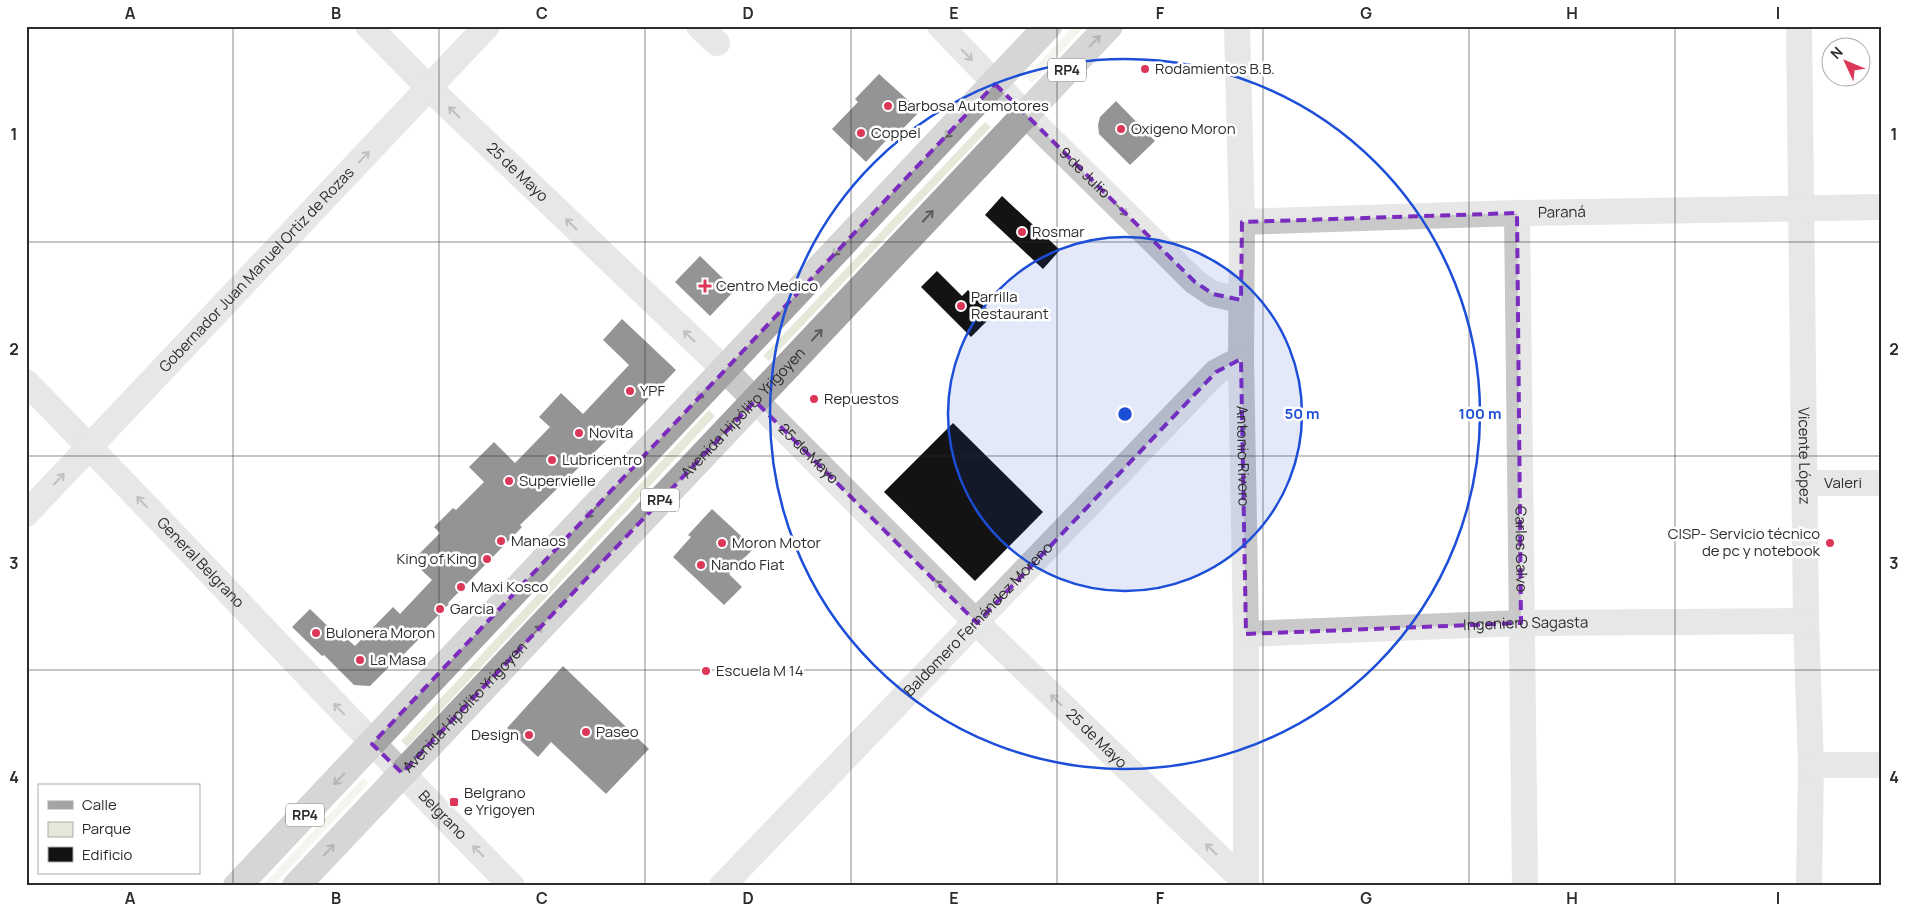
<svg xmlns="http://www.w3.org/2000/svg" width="1908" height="912" font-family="Manrope,sans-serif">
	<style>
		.green { fill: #e4e9da }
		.building { fill: #131313 }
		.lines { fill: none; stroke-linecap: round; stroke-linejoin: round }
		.minor { stroke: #c9c9c9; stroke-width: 26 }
		.major { stroke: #a4a4a4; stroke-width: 28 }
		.oneway { stroke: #5c5c5c }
		.oneway2 { stroke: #737373 }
		.marked { fill: none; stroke: #7b2cbf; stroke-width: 4; stroke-dasharray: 10 6; stroke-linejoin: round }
		.grid { fill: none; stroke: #2c2c2c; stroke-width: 1; stroke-opacity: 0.55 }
		.ring { fill: none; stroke: #1d4ed8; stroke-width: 2.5 }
		.poi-dot { fill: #dc3659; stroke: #fff; stroke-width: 2 }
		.labels { text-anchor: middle; stroke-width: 5; stroke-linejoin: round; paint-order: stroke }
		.shield { fill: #fff; stroke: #6b6b6b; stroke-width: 1 }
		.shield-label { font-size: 14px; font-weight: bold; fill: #2c2c2c }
		.poi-label { font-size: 15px; fill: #2c2c2c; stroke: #fff; text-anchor: start }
		.street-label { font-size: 15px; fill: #2c2c2c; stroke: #fff }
		.centre { fill: #1d4ed8; stroke: #fff; stroke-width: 2.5 }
		.ring-label { font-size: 15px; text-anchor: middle; font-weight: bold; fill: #1d4ed8; stroke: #fff; stroke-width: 5; stroke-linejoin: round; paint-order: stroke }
		.neatline { fill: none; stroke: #2c2c2c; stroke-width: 2 }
		.grid-label { font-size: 16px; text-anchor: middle; font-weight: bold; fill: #2c2c2c }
	</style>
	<rect width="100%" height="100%" fill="#fff"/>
	<path class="green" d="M1073,26H1085L1032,83L1026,77Z
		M985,122L991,127L769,361L763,356Z
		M709,410L715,416L407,747L401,741Z
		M363,778L369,783L273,886H262Z"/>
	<path class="building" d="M879,74L920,111L895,137L892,134L866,162L832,129L858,102L855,99Z
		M1116,101L1155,141L1130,165L1099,134L1098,125L1100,117Z
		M1002,196L1060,250L1043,269L985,215Z
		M700,256L735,290L710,316L675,282Z
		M937,271L962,296L968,290L993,315L971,337L921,287Z
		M622,319L676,370L611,438L610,437L520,525L522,527L448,603L449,604L420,634L422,636L400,658L399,657L370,686L354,685L324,655L322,656L292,627L310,609L344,642L347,639L355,646L393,607L400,614L432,580L412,561L440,533L434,527L453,508L456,510L484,482L469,467L494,442L515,463L550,427L539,417L561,393L583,414L629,365L603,340Z
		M953,423L1043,512L975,581L884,492Z
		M712,509L754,548L729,574L742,587L724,605L673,557L691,537L688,535Z
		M563,666L649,749L606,794L551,742L538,757L507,728Z"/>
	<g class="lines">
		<g class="minor">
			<path id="s1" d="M368,26L429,88L725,370L977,623L1246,883"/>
			<path d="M699,26L717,43"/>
			<path id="s2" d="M940,26L1025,114L1195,282L1213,294L1241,300"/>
			<path id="s3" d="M1237,26L1242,222L1241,359L1246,634V886"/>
			<path id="s4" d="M1799,26L1806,621L1811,765L1809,886"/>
			<path id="s5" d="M1517,213L1525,886"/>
			<path id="s6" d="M1242,222L1517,213L1882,207"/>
			<path id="s7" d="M26,382C190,549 348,720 512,886"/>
			<path id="s8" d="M1804,483H1882"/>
			<path id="s9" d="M26,514L487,26"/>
			<path id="s10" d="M1246,634L1521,623L1806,621"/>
			<path d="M1811,765H1882"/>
			<path id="s11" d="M722,886L1216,372L1241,359"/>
		</g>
		<g class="major">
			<path d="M237,886L1048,26"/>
			<path id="s12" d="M296,886L1109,26"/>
		</g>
	</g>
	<defs><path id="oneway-shaft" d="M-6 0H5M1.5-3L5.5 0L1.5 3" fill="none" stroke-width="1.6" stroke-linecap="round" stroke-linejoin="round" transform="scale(1.25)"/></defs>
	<g class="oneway">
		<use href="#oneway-shaft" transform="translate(1095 41) rotate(-46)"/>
		<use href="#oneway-shaft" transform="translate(950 132) rotate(133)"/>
		<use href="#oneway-shaft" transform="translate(928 216) rotate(-47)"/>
		<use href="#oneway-shaft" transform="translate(838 250) rotate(133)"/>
		<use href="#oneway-shaft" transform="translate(817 335) rotate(-47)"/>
		<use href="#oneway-shaft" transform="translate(702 393) rotate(133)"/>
		<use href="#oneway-shaft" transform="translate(591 512) rotate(133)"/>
		<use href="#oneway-shaft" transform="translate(537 631) rotate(-47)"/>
		<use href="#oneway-shaft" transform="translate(339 779) rotate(134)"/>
		<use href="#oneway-shaft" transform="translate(329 850) rotate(-47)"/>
	</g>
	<g class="oneway2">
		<use href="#oneway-shaft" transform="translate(967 55) rotate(46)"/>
		<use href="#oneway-shaft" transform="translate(454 112) rotate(-136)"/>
		<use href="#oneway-shaft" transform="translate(364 157) rotate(-47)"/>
		<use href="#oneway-shaft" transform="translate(1122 210) rotate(45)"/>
		<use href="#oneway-shaft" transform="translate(571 224) rotate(-136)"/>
		<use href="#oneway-shaft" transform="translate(689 336) rotate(-136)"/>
		<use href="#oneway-shaft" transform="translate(59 479) rotate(-47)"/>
		<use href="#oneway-shaft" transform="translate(142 502) rotate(-134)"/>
		<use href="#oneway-shaft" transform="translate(940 586) rotate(-135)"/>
		<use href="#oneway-shaft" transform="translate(1056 700) rotate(-136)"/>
		<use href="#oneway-shaft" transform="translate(339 709) rotate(-134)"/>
		<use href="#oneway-shaft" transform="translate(1211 849) rotate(-136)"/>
		<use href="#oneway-shaft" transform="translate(478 851) rotate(-135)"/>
	</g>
	<path d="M0 0H1908V912H0ZM995,84L1195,282L1213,294L1241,300L1242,222L1517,213L1521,623L1246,634L1241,359L1216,372L977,623L755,401L402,773L372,744Z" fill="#fff" fill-opacity=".55" fill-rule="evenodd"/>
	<path class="marked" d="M995,84L1195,282L1213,294L1241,300L1242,222L1517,213L1521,623L1246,634L1241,359L1216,372L977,623L755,401L402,773L372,744Z"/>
	<path class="grid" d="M233,26V886M439,26V886M645,26V886M851,26V886M1057,26V886M1263,26V886M1469,26V886M1675,26V886M26,242H1882M26,456H1882M26,670H1882"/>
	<circle cx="1125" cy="414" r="177" fill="#1d4ed8" fill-opacity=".12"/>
	<g class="ring">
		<circle cx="1125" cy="414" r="177"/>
		<circle cx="1125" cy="414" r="355"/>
	</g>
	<g class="poi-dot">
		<circle cx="1145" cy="69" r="5"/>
		<circle cx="888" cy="106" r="5"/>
		<circle cx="1121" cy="129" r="5"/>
		<circle cx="861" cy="133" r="5"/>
		<circle cx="1022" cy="232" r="5"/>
		<path d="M702.5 278.5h5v5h5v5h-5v5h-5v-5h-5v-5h5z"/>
		<circle cx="961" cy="306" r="5"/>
		<circle cx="630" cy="391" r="5"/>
		<circle cx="814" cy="399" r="5"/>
		<circle cx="579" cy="433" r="5"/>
		<circle cx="552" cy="460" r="5"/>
		<circle cx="509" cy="481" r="5"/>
		<circle cx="501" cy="541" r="5"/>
		<circle cx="722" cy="543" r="5"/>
		<circle cx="1830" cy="543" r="5"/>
		<circle cx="487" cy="559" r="5"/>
		<circle cx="701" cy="565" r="5"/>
		<circle cx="461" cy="587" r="5"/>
		<circle cx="440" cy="609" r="5"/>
		<circle cx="316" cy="633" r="5"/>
		<circle cx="360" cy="660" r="5"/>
		<circle cx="706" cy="671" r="5"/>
		<circle cx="586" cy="732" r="5"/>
		<circle cx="529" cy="735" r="5"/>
		<rect x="449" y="797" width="10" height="10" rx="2.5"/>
	</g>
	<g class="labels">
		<g class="shield">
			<rect x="1048" y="58.5" width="38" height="23" rx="4"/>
			<rect x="641" y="488.5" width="38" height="23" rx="4"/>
			<rect x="286" y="803.5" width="38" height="23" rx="4"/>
		</g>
		<g class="shield-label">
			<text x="1067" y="75">RP4</text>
			<text x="660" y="505">RP4</text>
			<text x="305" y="820">RP4</text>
		</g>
		<g class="poi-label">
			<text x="1155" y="74">Rodamientos B.B.</text>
			<text x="898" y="111">Barbosa Automotores</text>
			<text x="1131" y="134">Oxigeno Moron</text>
			<text x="871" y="138">Coppel</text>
			<text x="1032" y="237">Rosmar</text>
			<text x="716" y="291">Centro Medico</text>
			<text x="971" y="302">Parrilla<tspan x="971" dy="17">Restaurant</tspan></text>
			<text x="640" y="396">YPF</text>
			<text x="824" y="404">Repuestos</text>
			<text x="589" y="438">Novita</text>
			<text x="562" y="465">Lubricentro</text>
			<text x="519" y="486">Supervielle</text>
			<text x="1820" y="539" text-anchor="end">CISP- Servicio técnico<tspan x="1820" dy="17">de pc y notebook</tspan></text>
			<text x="511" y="546">Manaos</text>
			<text x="732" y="548">Moron Motor</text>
			<text x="477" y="564" text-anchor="end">King of King</text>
			<text x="711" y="570">Nando Fiat</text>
			<text x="471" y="592">Maxi Kosco</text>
			<text x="450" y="614">Garcia</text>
			<text x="326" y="638">Bulonera Moron</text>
			<text x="370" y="665">La Masa</text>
			<text x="716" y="676">Escuela M 14</text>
			<text x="596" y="737">Paseo</text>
			<text x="519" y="740" text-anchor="end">Design</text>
			<text x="464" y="798">Belgrano<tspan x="464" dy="17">e Yrigoyen</tspan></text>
		</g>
		<g class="street-label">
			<text dy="5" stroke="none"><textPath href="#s1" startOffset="209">25 de Mayo</textPath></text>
			<text dy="5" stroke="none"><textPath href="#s2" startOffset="206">9 de Julio</textPath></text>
			<text dy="5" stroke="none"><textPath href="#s6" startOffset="320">Paraná</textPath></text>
			<text dy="5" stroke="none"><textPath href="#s9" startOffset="336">Gobernador Juan Manuel Ortiz de Rozas</textPath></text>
			<text dy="5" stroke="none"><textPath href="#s12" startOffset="651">Avenida Hipólito Yrigoyen</textPath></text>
			<text dy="5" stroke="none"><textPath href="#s1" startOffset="614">25 de Mayo</textPath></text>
			<text dy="5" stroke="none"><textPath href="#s3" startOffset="430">Antonio Rivero</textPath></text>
			<text dy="5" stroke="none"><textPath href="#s4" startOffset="430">Vicente López</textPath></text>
			<text dy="5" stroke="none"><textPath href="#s8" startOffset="39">Valeri</textPath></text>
			<text dy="5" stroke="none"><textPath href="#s5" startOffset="336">Carlos Calvo</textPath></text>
			<text dy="5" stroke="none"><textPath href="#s7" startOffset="251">General Belgrano</textPath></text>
			<text dy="5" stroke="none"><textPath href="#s11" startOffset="370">Baldomero Fernández Moreno</textPath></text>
			<text dy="5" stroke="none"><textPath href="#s10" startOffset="280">Ingeniero Sagasta</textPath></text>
			<text dy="5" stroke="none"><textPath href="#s12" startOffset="246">Avenida Hipólito Yrigoyen</textPath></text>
			<text dy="5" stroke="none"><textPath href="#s1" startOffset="1019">25 de Mayo</textPath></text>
			<text dy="5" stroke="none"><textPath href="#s7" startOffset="601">Belgrano</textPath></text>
		</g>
	</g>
	<circle cx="1125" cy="414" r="8" class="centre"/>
	<g class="ring-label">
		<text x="1302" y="419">50 m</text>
		<text x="1480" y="419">100 m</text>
	</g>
	<rect width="1908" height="912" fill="none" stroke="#ffffff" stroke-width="55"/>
	<rect x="38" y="784" width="162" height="90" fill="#ffffff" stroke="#ababab"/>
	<rect x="48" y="801" width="25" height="8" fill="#a4a4a4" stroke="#ababab"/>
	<text x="82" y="810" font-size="15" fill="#2c2c2c">Calle</text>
	<rect x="48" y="822" width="25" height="15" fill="#e4e9da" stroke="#ababab"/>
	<text x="82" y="834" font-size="15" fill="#2c2c2c">Parque</text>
	<rect x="48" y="847" width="25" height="15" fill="#131313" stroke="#ababab"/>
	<text x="82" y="860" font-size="15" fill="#2c2c2c">Edificio</text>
	<g transform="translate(1846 62) rotate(314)"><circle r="24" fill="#ffffff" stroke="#ababab"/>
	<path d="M0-4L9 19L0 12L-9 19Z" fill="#dc3659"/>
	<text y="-8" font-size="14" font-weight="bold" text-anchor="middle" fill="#2c2c2c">N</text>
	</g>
	<rect x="28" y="28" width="1852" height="856" class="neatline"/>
	<g class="grid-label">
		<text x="130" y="19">A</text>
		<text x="336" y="19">B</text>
		<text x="542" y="19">C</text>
		<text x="748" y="19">D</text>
		<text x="954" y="19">E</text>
		<text x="1160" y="19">F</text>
		<text x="1366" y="19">G</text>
		<text x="1572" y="19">H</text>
		<text x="1778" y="19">I</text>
		<text x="14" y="140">1</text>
		<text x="1894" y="140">1</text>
		<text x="14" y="355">2</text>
		<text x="1894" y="355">2</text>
		<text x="14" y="569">3</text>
		<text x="1894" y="569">3</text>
		<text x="14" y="783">4</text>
		<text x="1894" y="783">4</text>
		<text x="130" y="904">A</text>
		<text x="336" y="904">B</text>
		<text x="542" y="904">C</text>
		<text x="748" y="904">D</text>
		<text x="954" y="904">E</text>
		<text x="1160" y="904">F</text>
		<text x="1366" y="904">G</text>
		<text x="1572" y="904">H</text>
		<text x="1778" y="904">I</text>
	</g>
</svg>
